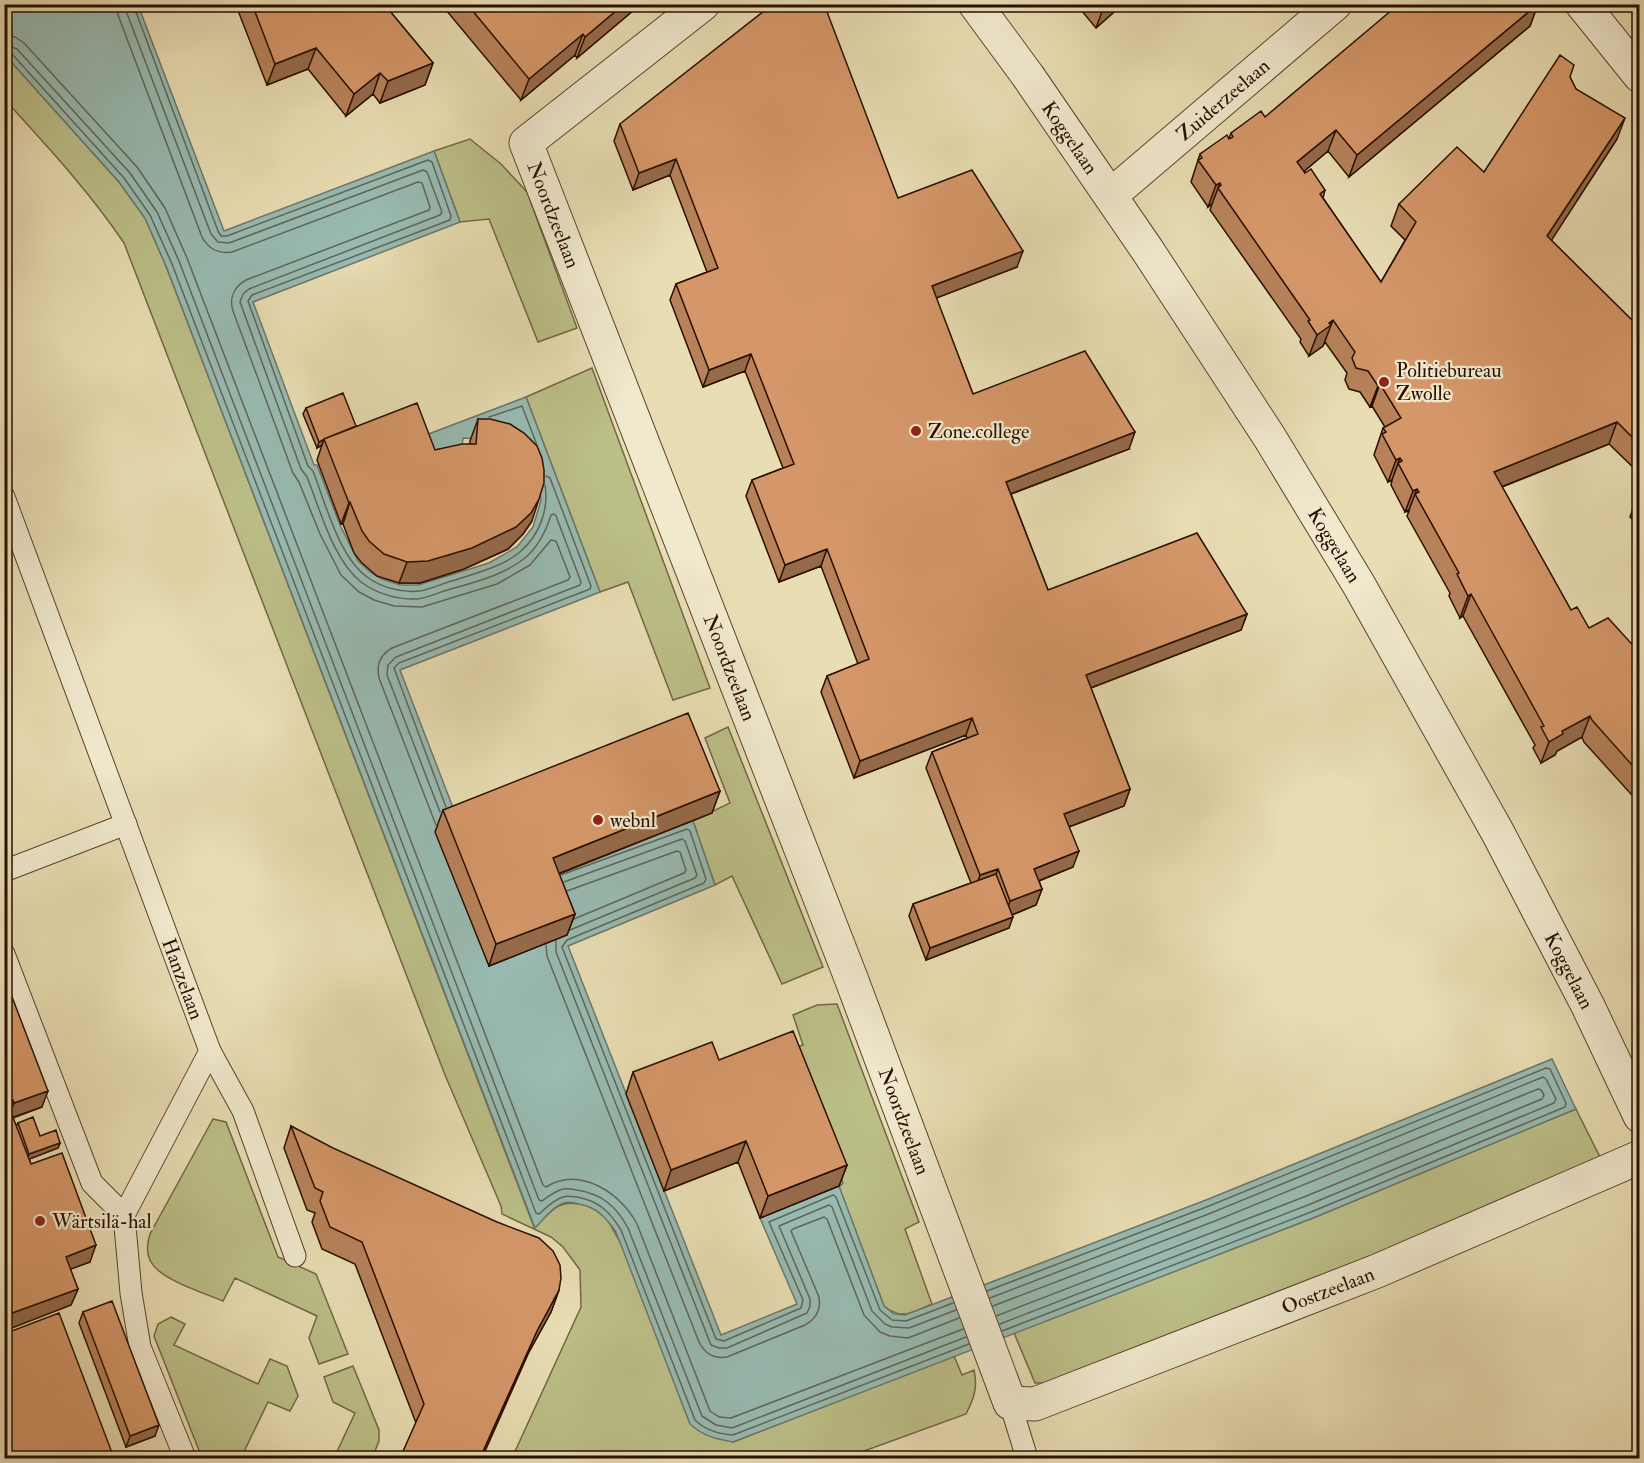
<svg xmlns="http://www.w3.org/2000/svg" width="1644" height="1463" font-family="'IM FELL Double Pica',serif">
	<style>
		.green { fill: #bcbf88; stroke: #726744; stroke-width: 1.5 }
		.water { fill: #98bbb2; stroke: #6c766b; stroke-width: 1.5 }
		.lines { fill: none; stroke-linecap: round; stroke-linejoin: round }
		.shore { stroke: #606559; stroke-width: 1.5 }
		.lane-casing { stroke: #59422d; stroke-width: 23 }
		.street-casing { stroke: #59422d; stroke-width: 35 }
		.lane { stroke: #f1e9ce; stroke-width: 21 }
		.street { stroke: #f1e9ce; stroke-width: 33 }
		.wall { fill: #b7825a; stroke: #290f00; stroke-width: 1.5 }
		.shaded-wall { fill: #956a4a; stroke: #290f00; stroke-width: 1.5 }
		.building { fill: #d59769; stroke: #290f00; stroke-width: 1.5 }
		.poi-dot { fill: #8f2418; stroke: #f1e9ce; stroke-width: 2 }
		.labels { text-anchor: middle; stroke-width: 4.5; stroke-linejoin: round; paint-order: stroke }
		.street-label { font-size: 20px; fill: #290f00; stroke: #f1e9ce }
		.poi-label { font-size: 20px; fill: #290f00; stroke: #f1e9ce; text-anchor: start }
	</style>
	<rect width="100%" height="100%" fill="#e9ddb3"/>
	<filter id="stains"><feTurbulence type="fractalNoise" baseFrequency=".00333" numOctaves="4"/><feColorMatrix values="0 0 0 0 .2 0 0 0 0 .09 0 0 0 0 .02 0 0 0 .5 -.17"/></filter>
	<radialGradient id="worn" r=".72"><stop offset=".6" stop-color="#630" stop-opacity="0"/><stop offset="1" stop-color="#630" stop-opacity=".3"/></radialGradient>
	<path class="green" d="M5,55L119,182L145,218L166,266L534,1227C550,1215 555,1200 578,1204C590,1205 598,1211 607,1219L733,1442L954,1356L962,1375L974,1370C978,1388 974,1398 966,1414L845,1458H512L581,1307L580,1270L563,1247L551,1237L502,1214L501,1206L445,1075L124,243C89,191 46,145 5,100Z
		M470,139L501,164L527,192L577,328L538,342L489,219L460,222L434,151Z
		M592,368L710,688L673,700L628,582L600,592L526,397Z
		M728,727L823,967L782,984L732,876L715,885L693,821L730,803L705,738Z
		M837,1004L919,1222L905,1229L932,1304C912,1312 903,1321 884,1306L839,1187L843,1183L789,1050L803,1045L793,1015L817,1005Z
		M1576,1109L1602,1161L1550,1186L1044,1383H1035L1014,1333L1313,1218Z
		M213,1119L226,1122L278,1257L316,1274L348,1354L319,1364L309,1338L317,1316L235,1278L223,1301C204,1293 161,1280 151,1262C146,1253 147,1243 150,1234Z
		M171,1317L185,1324L174,1345L258,1384L270,1359L287,1366L298,1396L290,1411L268,1402L241,1458H202L154,1336L158,1324Z
		M353,1366L379,1430V1441L372,1458H334L355,1413L333,1402L324,1377Z"/>
	<path class="water" d="M5,5H138L224,231L434,151L460,222L253,302L314,465H317L340,525L358,561L370,572L382,579L400,585H418L489,563L517,547L533,527L541,500L538,477L495,440L463,438L462,446L427,458L418,438L526,397L600,592L400,670L487,896L693,821L715,885L568,946L721,1335L797,1304L760,1218L839,1186L884,1306L894,1314L905,1315L1206,1200L1552,1059L1576,1109L1313,1218L733,1442C716,1439 703,1436 690,1424L616,1232C606,1218 597,1207 579,1204C574,1203 569,1201 564,1203C553,1206 543,1220 535,1228L166,266L145,218L119,182L5,55Z"/>
	<g class="lines">
		<path class="shore" d="M116,4L118,15L202,237C209,250 219,254 232,252L418,182L422,183L430,207L429,210L246,280C234,287 229,298 233,311L293,473L299,482L320,534L341,575L359,592L374,600L394,606L422,607L497,584L530,565L551,540L556,541L570,577L568,580L392,648C380,655 376,665 379,678L436,825
			M126,4V11L211,234L218,242L229,243L423,170L427,172L442,212L440,215L249,289L243,294L240,302L301,469L307,477C320,509 333,560 361,582C377,594 398,600 418,599C426,598 436,594 444,591C471,583 503,576 525,558C538,547 546,531 551,515L554,514L556,516L581,582L580,585L396,657L388,665L387,675L440,812
			M133,4L218,231L221,236H227L428,160L432,162L451,216L450,220L252,295L248,301L308,466L313,471C325,502 339,557 367,577C380,587 402,593 419,591C428,590 437,586 445,583C467,576 504,567 521,551C540,534 549,509 545,485
			M4,35L15,37L24,43L137,167L165,208L187,258L543,1185L546,1187C580,1166 621,1193 637,1224L710,1411L719,1417L731,1418L963,1329
			M4,44L17,49L130,173L157,212L179,261L539,1200L542,1201C549,1196 555,1191 563,1189C568,1188 572,1189 577,1190C602,1194 616,1206 628,1228L702,1416L716,1425L732,1428L966,1337
			M4,52L12,54L124,178L150,215L172,264L536,1213L539,1214C546,1208 553,1200 563,1197C568,1195 572,1197 577,1197C599,1201 610,1212 621,1230L695,1420C706,1431 719,1434 733,1435L969,1344
			M489,417L522,406L537,445
			M446,807L394,668L399,663L590,589L591,586L550,478L546,476
			M561,875L687,829L690,831L706,879L704,883L567,940L562,947L716,1339L724,1341L801,1308L803,1300L769,1222L833,1195L836,1197L880,1310L892,1320L906,1321L953,1303
			M564,882L682,839L685,841L697,875L695,878L570,930
			M567,891L677,851L680,852L686,870L684,873L574,919
			M556,941V952L711,1345L719,1348H727L807,1313L810,1306V1299L779,1226L829,1205L832,1207L872,1311L885,1324L892,1327L909,1328L956,1310
			M546,945L547,956L699,1342C705,1354 715,1359 727,1357L805,1325C816,1319 821,1310 819,1297L791,1231L793,1229L824,1217L827,1219L864,1315L880,1332L890,1336L908,1338L959,1318
			M987,1291L1209,1206L1546,1068L1550,1069L1566,1103L1565,1107L1311,1212L1002,1331
			M990,1298L1211,1213L1543,1077L1546,1079L1556,1099L1554,1103L1308,1205L1000,1324
			M993,1306L1215,1221L1538,1089L1541,1090L1544,1095L1542,1099L1304,1197L996,1316"/>
		<defs>
			<g id="lane">
				<path id="s1" d="M4,497L210,1051L124,1215L131,1293L140,1347L185,1458"/>
				<path d="M4,871L126,824"/>
				<path d="M4,954L92,1183L124,1215"/>
				<path d="M210,1051L243,1111L295,1256"/>
				<path d="M1010,1403L1027,1458"/>
			</g>
			<g id="street">
				<path id="s2" d="M703,4L526,143L851,978L1010,1403L1035,1404L1377,1271L1640,1157"/>
				<path id="s3" d="M975,4L1028,76L1148,251L1270,438L1359,585L1498,833L1588,1006L1640,1116"/>
				<path d="M1582,4L1640,76"/>
				<path id="s4" d="M1111,195L1335,4"/>
			</g>
		</defs>
		<use href="#lane" class="lane-casing"/>
		<use href="#street" class="street-casing"/>
		<use href="#lane" class="lane"/>
		<use href="#street" class="street"/>
	</g>
	<path class="wall" d="M238,4H384L433,63L425,85L380,103L373,94L346,116L308,69L267,85L237,8Z
		M441,4H641L577,58L575,55L521,100Z
		M1076,4H1123L1096,28Z
		M1538,4L1530,26L1349,177L1328,151L1304,171L1325,190L1323,198L1381,282L1405,240L1391,226L1399,204L1484,172L1570,77L1576,89L1617,139L1551,240L1640,328V474L1609,444L1502,487L1571,610L1589,628L1640,653V804L1584,742L1582,737L1557,751L1555,755L1541,763L1533,748L1535,745L1463,616L1460,618L1449,596L1450,593L1407,516L1409,511L1405,512L1391,485L1392,480L1388,482L1374,455L1383,428L1385,427L1372,406L1370,407L1360,392L1349,389L1345,380L1347,373L1325,342L1323,346L1309,356L1300,342L1301,339L1210,210L1212,204L1208,207L1191,182L1200,154L1229,138L1231,133L1265,117Z
		M620,124L898,198L1017,267L936,298L973,394L1129,449L1011,494L1048,590L1247,614L1241,630L1091,688L1130,789L1124,806L1069,827L1073,867L1039,881L1042,889L1036,905L1012,915L1009,928L926,960L909,916L913,904L971,883L926,768L932,752L967,738L966,735L854,778L821,692L827,676L858,664L821,566L779,582L746,496L752,480L783,468L745,371L703,387L670,300L676,284L707,272L670,175L633,190L614,141Z
		M306,408L356,426L435,450L470,444V441L478,419L532,521L523,534L508,549L464,569L420,583H399L377,576L361,562L354,553L343,524H341L317,460L322,445L317,448L303,414Z
		M1640,500V526L1630,517L1634,506Z
		M720,791L712,813L559,874L575,914L567,935L489,966L435,832L443,810Z
		M4,976L42,1107L13,1118L16,1126L18,1123L40,1136L60,1143L58,1148L29,1159L31,1164L90,1262L70,1269L78,1289L71,1305L4,1331Z
		M719,1060L847,1165L839,1186L760,1218L738,1162L664,1191L626,1094L633,1072Z
		M291,1126L559,1290L551,1312L529,1352L416,1423L355,1264L322,1249L312,1222L315,1213L307,1210L284,1148Z
		M83,1312L155,1436L126,1447L79,1323Z"/>
	<path class="shaded-wall" d="M624,4H641L577,58L585,37Z
		M1106,4H1123L1096,28L1104,6Z
		M1538,4L1530,26L1349,177L1357,155Z
		M583,34L575,55L521,100L529,79Z
		M316,48L308,69L267,85L275,64Z
		M433,63L425,85L380,103L388,81Z
		M380,73L373,94L346,116L354,94Z
		M1625,118L1617,139L1540,258L1547,236Z
		M1336,130L1328,151L1289,184L1297,162Z
		M676,159L670,175L633,190L639,173Z
		M1220,183L1212,204L1208,207L1216,185Z
		M1023,251L1017,267L926,302L932,286Z
		M1333,320L1323,346L1309,356L1317,335Z
		M751,354L745,371L703,387L709,370Z
		M1380,384L1372,406L1370,407L1378,386Z
		M1617,422L1609,444L1486,493L1494,472Z
		M1135,432L1129,449L1000,498L1006,482Z
		M324,440L322,445L317,448L319,442Z
		M1400,458L1392,480L1388,482L1396,460Z
		M1417,489L1409,510L1405,512L1413,491Z
		M539,499L532,521L523,534L508,549L464,569L420,583H399L407,562Z
		M350,502L343,524H341L349,503Z
		M827,549L821,566L779,582L785,565Z
		M1471,594L1463,616L1460,618L1468,596Z
		M1247,614L1241,630L1080,692L1086,675Z
		M1590,716L1582,737L1557,751L1555,755L1541,763L1549,742L1562,731Z
		M972,718L966,735L854,778L860,761Z
		M1130,789L1124,806L1058,831L1064,814Z
		M720,791L712,813L545,879L553,858Z
		M1079,851L1073,867L1028,885L1034,869Z
		M998,869L992,885L974,892L980,875Z
		M1042,889L1036,905L1004,918L1010,901Z
		M575,914L567,935L489,966L496,944Z
		M1013,917L1009,928L926,960L930,948Z
		M48,1091L42,1107L8,1119L14,1103Z
		M13,1100L7,1116V1102Z
		M746,1141L738,1162L664,1191L671,1170Z
		M60,1143L58,1148L27,1160L29,1154Z
		M847,1165L839,1186L760,1218L768,1196Z
		M96,1245L90,1262L60,1273L66,1257Z
		M78,1289L71,1305L4,1331V1316Z
		M559,1290L551,1312L529,1352L482,1458H480L537,1331Z
		M159,1425L155,1436L126,1447L130,1436Z"/>
	<path class="building" d="M252,4H384L433,63L388,81L380,73L354,94L316,48L275,64Z
		M467,4H624L585,37L583,34L529,79Z
		M773,4H824L898,198L972,170L1023,251L932,286L973,394L1085,351L1135,432L1006,482L1048,590L1197,533L1247,614L1086,675L1130,789L1064,814L1079,851L1034,869L1042,889L1010,901L998,869L980,875L932,752L978,734L972,718L860,761L827,676L869,659L827,549L785,565L752,480L794,464L751,354L709,370L676,284L718,268L676,159L639,173L620,124Z
		M1399,4H1538L1357,155L1336,130L1297,162L1305,173L1311,169L1325,190L1320,194L1381,282L1416,222L1399,204L1457,147L1484,172L1560,55L1574,65L1570,77L1576,89L1625,118L1547,236L1640,328V445L1617,422L1494,472L1571,610L1577,607L1589,628L1608,618L1640,653V774L1592,720L1590,716L1562,731L1563,734L1549,742L1541,727L1544,726L1471,594L1468,596L1457,574L1459,573L1415,494L1419,492L1417,489L1413,491L1398,463L1402,461L1400,458L1396,460L1382,434L1386,432L1383,428L1401,418L1380,384L1378,386L1368,371L1356,368L1352,358L1355,352L1333,320L1329,323L1331,325L1317,335L1308,321L1310,320L1218,188L1221,185L1220,183L1216,185L1198,160L1202,158L1200,154L1227,135L1229,139L1233,137L1231,133L1261,111L1265,117Z
		M343,393L356,426L324,439H325L319,442L306,408Z
		M417,403L435,450L462,444H476L478,419H490L510,424L524,433L537,446L542,458L544,470V483L539,499L531,513L516,527L472,548L428,561L407,562L384,554L369,541L362,531L350,502L349,503L324,439Z
		M1640,500V511L1634,506Z
		M688,713L720,791L553,858L575,914L496,944L443,810Z
		M996,874L1013,917L930,948L913,904Z
		M4,976L48,1091L14,1103L13,1100L7,1102L31,1164L62,1153L96,1245L66,1257L78,1289L4,1316Z
		M793,1031L847,1165L768,1196L746,1141L671,1170L633,1072L712,1042L719,1060Z
		M33,1117L40,1136L56,1130L60,1143L29,1154L18,1123Z
		M291,1126L333,1148L497,1222L539,1238L553,1251L560,1265L561,1278L559,1290L537,1331L480,1458H400L424,1404L362,1242L330,1227L320,1201L323,1192L315,1188Z
		M112,1301L159,1425L130,1436L83,1312Z
		M59,1313L114,1458H4V1334Z"/>
	<g class="poi-dot">
		<circle cx="1384" cy="382" r="6"/>
		<circle cx="916" cy="431" r="6"/>
		<circle cx="598" cy="820" r="6"/>
		<circle cx="40" cy="1221" r="6"/>
	</g>
	<g class="labels">
		<g class="street-label">
			<text dy="7" stroke="none"><textPath href="#s4" startOffset="147">Zuiderzeelaan</textPath></text>
			<text dy="7" stroke="none"><textPath href="#s3" startOffset="164">Koggelaan</textPath></text>
			<text dy="7" stroke="none"><textPath href="#s2" startOffset="302">Noordzeelaan</textPath></text>
			<text dy="7" stroke="none"><textPath href="#s3" startOffset="650">Koggelaan</textPath></text>
			<text dy="7" stroke="none"><textPath href="#s2" startOffset="788">Noordzeelaan</textPath></text>
			<text dy="7" stroke="none"><textPath href="#s3" startOffset="1136">Koggelaan</textPath></text>
			<text dy="7" stroke="none"><textPath href="#s1" startOffset="514">Hanzelaan</textPath></text>
			<text dy="7" stroke="none"><textPath href="#s2" startOffset="1274">Noordzeelaan</textPath></text>
			<text dy="7" stroke="none"><textPath href="#s2" startOffset="1914">Oostzeelaan</textPath></text>
		</g>
		<g class="poi-label">
			<text x="1396" y="377">Politiebureau<tspan x="1396" dy="23">Zwolle</tspan></text>
			<text x="928" y="438">Zone.college</text>
			<text x="610" y="827">webnl</text>
			<text x="52" y="1228">Wärtsilä-hal</text>
		</g>
	</g>
	<rect width="1644" height="1463" fill="none" stroke="#e9ddb3" stroke-width="24"/>
	<rect x="6" y="6" width="1632" height="1451" fill="none" stroke="#290f00" stroke-width="3"/>
	<rect x="12" y="12" width="1620" height="1439" fill="none" stroke="#290f00" stroke-width="1.5"/>
	<rect width="100%" height="100%" filter="url(#stains)"/>
	<rect width="100%" height="100%" fill="url(#worn)"/>
</svg>
